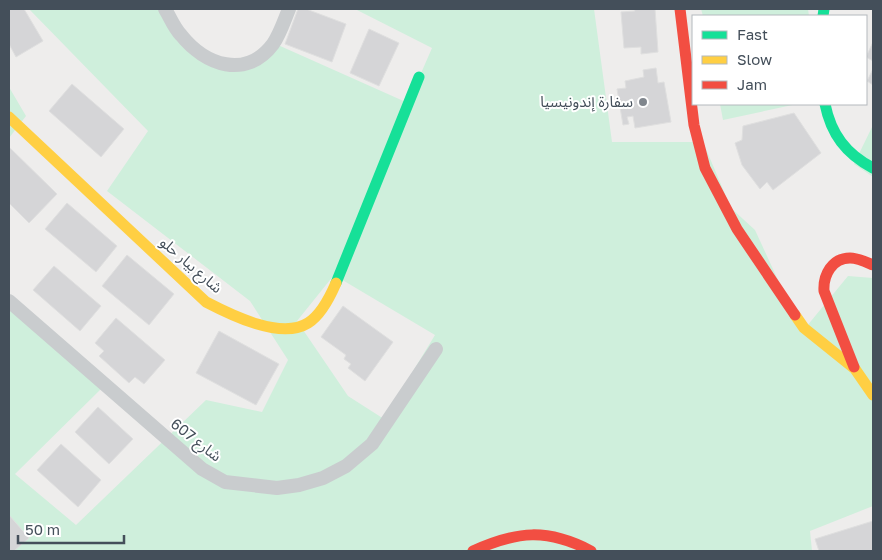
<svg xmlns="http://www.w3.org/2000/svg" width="882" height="560" font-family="'Golos Text','Noto Sans Arabic',sans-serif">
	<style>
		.green { fill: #cfefdc; fill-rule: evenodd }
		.building { fill: #d5d5d7; stroke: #dfdfdf }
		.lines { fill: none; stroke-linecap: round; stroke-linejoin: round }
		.street { stroke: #c9ccce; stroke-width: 14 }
		.fast { stroke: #16e098; stroke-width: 11 }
		.slow { stroke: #ffcf43; stroke-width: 11 }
		.jam { stroke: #f24e42; stroke-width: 11 }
		.poi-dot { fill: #80868d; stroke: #fff; stroke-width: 2 }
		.labels { text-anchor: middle; stroke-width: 4; stroke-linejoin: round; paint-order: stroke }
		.poi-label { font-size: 15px; fill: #444f5a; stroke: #fff; text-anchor: end }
		.street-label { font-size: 15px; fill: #444f5a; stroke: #fff }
	</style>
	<rect width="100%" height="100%" fill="#eeedec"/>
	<path class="green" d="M29,9H165L189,52L221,63L253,55L269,41L408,103L432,48L355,9H594L612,142H703L731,208L755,230L802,332L848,276L873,278V506L810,531L812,551H9V296L101,389L15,474L76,525L206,400L262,412L288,360L250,301L107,191L148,131ZM334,275L435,335L384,419L348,396L297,321Z
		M701,9H808L809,16H703Z
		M9,87L26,116L9,138Z
		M720,104H797L723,120Z
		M873,125V177L854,164Z"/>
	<path class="building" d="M9,9H24L43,41L16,57L9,44Z
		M298,9H306L346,24L332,62L285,44Z
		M634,9H655L658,52L641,54V47L624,48L621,12L635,11Z
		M369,29L399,43L379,86L350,73Z
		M873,42V61L866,57Z
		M656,68L658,83L664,82L671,122L635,128L633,116L627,117L629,124L623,125L617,89L626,88L625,81L644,77L643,70Z
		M873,69V85L867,81Z
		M72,84L124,129L101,157L49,111Z
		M794,113L821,153L773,190L767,182L760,189L742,165L735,143L742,140L743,126Z
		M9,147L57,194L29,223L9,203Z
		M67,203L117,246L96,272L45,229Z
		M127,255L174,294L149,325L102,286Z
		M54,266L101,306L80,331L33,290Z
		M343,306L393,342L365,381L348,368L351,364L344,359L346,355L321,337Z
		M116,318L165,360L144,384L135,377L129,383L99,356L104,351L95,343Z
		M219,331L279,364L256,405L196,373Z
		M98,407L133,439L109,464L75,432Z
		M61,444L101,480L78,507L37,470Z
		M9,515L29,538L14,551H9V537L10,536L9,534Z
		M873,521V551H819L815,539Z"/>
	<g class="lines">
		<path class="street" d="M165,9C170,17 174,28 181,35C205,65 246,80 273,44C280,34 284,21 289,9
			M9,301L202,469L225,482L277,488L299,485L323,478L346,466L372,444L436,349"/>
		<path class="fast" d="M823,16L824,9
			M825,104C831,134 846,154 873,168
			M336,283L419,77"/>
		<path class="slow" d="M9,117L206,302C231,315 281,340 308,323C321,315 330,297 336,283
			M795,315L804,328L855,369L873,395"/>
		<path class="jam" d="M680,9L694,125L705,168L737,229L795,315
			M854,367L824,291C823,275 832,258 850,258C858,258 866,262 873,265
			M473,551C517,531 547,528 591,551"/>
	</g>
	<circle class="poi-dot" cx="643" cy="102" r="5"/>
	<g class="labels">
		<g class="poi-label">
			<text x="633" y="107">سفارة إندونيسيا</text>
		</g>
		<g class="street-label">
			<text transform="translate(191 265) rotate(41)" y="5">شارع بيار حلو</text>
			<text transform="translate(196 440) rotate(38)" y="5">شارع 607</text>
		</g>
	</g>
	<rect width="882" height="560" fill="none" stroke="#444f5a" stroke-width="20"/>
	<rect x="692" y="15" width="175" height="90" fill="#ffffff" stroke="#b4b9bd"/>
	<rect x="702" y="31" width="25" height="8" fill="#16e098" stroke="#b4b9bd"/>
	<text x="737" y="40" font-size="15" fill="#444f5a">Fast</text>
	<rect x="702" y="56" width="25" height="8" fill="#ffcf43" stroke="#b4b9bd"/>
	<text x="737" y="65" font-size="15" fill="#444f5a">Slow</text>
	<rect x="702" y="81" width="25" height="8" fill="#f24e42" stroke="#b4b9bd"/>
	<text x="737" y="90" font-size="15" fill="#444f5a">Jam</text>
	<path d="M18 535v8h106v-8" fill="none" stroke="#444f5a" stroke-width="2.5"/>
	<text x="25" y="535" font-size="15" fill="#444f5a" stroke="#ffffff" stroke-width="4" paint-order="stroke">50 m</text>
</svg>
